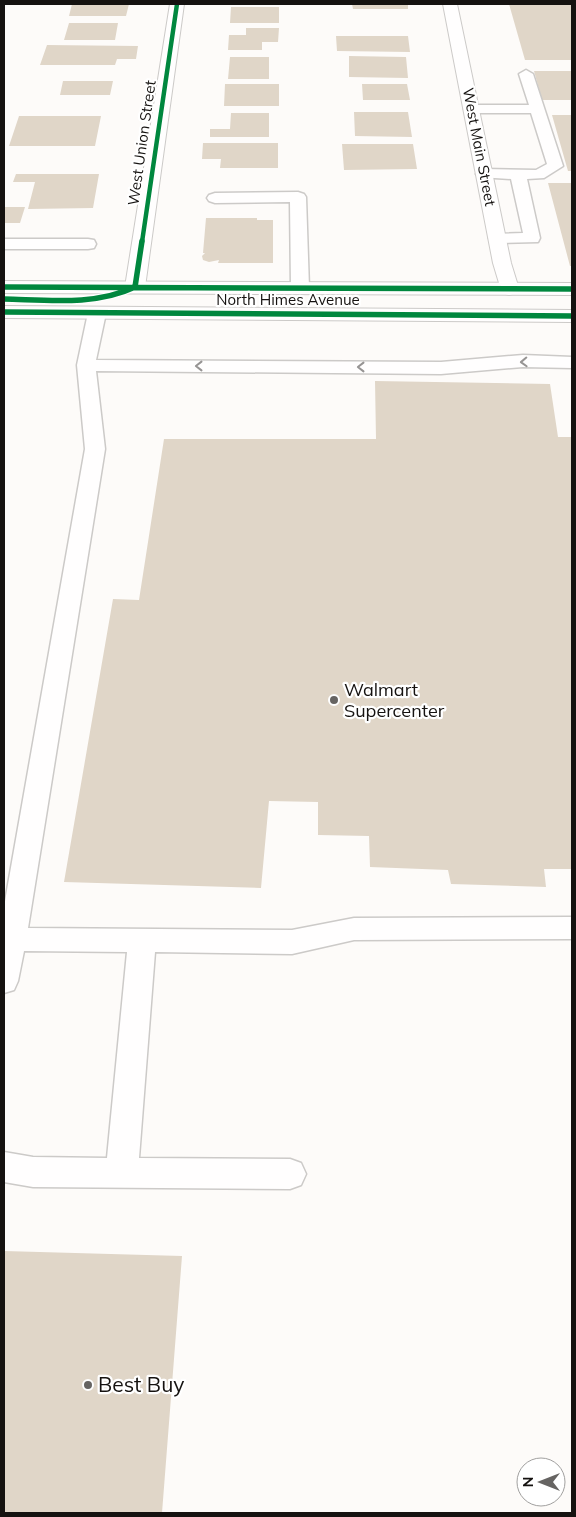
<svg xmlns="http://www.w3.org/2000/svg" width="576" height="1517" font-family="Mulish,sans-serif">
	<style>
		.building { fill: #e0d6c8 }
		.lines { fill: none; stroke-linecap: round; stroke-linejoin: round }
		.lane-casing { stroke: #cccac8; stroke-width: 3 }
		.street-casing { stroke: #cccac8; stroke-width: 2 }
		.secondary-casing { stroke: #cccac8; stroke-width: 2 }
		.lane { fill: #fffefe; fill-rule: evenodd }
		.street { fill: #fffefe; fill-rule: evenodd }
		.secondary { fill: #fffefe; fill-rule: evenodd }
		.cycleway-far1-casing { stroke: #fff; stroke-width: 6 }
		.cycleway-casing { stroke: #fff; stroke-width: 8 }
		.cycleway-far1 { stroke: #00873e; stroke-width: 4.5 }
		.cycleway { stroke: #00873e; stroke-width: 5.5 }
		.oneway { stroke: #969493 }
		.poi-dot { fill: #666462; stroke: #fff; stroke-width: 2 }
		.labels { text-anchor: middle; stroke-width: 4.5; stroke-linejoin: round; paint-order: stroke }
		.far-street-label { font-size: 15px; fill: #151210; stroke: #fff }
		.poi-label { font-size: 18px; fill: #151210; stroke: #fff; text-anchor: start }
		.near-poi-label { font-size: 21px; fill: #151210; stroke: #fff; text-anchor: start }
	</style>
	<rect width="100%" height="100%" fill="#fdfbf9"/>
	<path class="building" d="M72,4H129L126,16H69Z
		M352,4H408V9H353Z
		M509,4H572V60H525Z
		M231,7H279V23H230Z
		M69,23H118L115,40H64Z
		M246,28H279L278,42H262V50H228L229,35H246Z
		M336,36H408L410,52L337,51Z
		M47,45L138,46L136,59H117L115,65H40Z
		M349,56L406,57L408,78L349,77Z
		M230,57H269V79H228Z
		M534,71H572V100H542Z
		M63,81H113L110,95H60Z
		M225,84H279V106H224Z
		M362,84H407L410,100H363Z
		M354,112H408L412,137L355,136Z
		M231,113H269V137H210V129H230Z
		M552,115H572V171H568Z
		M19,116H101L95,146H9Z
		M203,143H278V168H220L221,159H202Z
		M342,144H413L417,169L344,170Z
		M16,174H99L93,208L28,209L35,182H13Z
		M548,183H572V266H570Z
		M4,207H25L20,223H4Z
		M206,218H257V220H273V263H218L219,260L209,262L203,260L202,256L205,253H203Z
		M375,381L550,384L558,437H572V869H544L546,887L451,884L448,870L370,867L369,836L318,835V802L269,801L261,888L64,882L113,599L139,600L164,439H376Z
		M4,1251L182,1256L162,1513H4Z"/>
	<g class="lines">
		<defs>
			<path id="lane" d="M526,70L533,74L563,166L544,178L527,179L540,238L538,242L497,243L491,242L489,238L491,234L523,233L511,179L479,177L476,174L479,171L484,169L536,170L547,164L531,113H471L466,112L464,109L466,106L471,105H529L519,74Z
				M298,192L304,194L306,197L309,288L306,292L300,293L294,292L291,288L290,202L215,203L209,201L207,198L209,195L215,193Z
				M4,239H88L94,240L96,244L94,248L88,249H4Z
				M97,308L103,309L106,313L96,360L441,362L523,355L572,357V368L523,367L441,374L96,371L105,449L28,928L292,930L354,918L572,917V939L354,940L292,954L155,952L139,1158L290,1159L301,1163L306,1174L301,1185L290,1189L33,1187L4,1182V1152L33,1157L107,1158L127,952L24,951L18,981L14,990L4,993V907L85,449L77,365L88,313L91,309Z"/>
			<path id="street" d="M170,4H184L145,287L142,291L135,293L128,291L125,287Z
				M443,4H457L511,263L519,289L516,293L509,295L502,293L493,263Z"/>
			<path id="secondary" d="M4,281L572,283V295L4,293Z
				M4,306L572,310V322L4,318Z"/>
		</defs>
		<use href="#lane" class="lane-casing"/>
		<use href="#street" class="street-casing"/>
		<use href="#secondary" class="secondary-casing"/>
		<use href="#lane" class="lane"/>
		<use href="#street" class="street"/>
		<use href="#secondary" class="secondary"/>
		<defs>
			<path id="cycleway-far1" d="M142,242L177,4"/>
			<path id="cycleway" d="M4,287L572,289
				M4,299C47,300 95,306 135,287L142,241
				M4,312L572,316"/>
		</defs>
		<use href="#cycleway-far1" class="cycleway-far1-casing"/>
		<use href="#cycleway" class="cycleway-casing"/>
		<use href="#cycleway-far1" class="cycleway-far1"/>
		<use href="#cycleway" class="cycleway"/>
	</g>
	<defs><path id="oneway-chevron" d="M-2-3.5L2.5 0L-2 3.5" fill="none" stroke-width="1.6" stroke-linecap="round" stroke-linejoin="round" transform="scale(1.25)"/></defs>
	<g class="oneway">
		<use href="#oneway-chevron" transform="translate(524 362) rotate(178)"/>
		<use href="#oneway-chevron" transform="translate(199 366) rotate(-180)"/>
		<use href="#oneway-chevron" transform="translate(361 367) rotate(-180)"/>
	</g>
	<g class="poi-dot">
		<circle cx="334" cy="700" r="5"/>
		<circle cx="88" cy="1385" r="5"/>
	</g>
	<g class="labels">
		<g class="far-street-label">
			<text transform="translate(142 143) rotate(-82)" y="5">West Union Street</text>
			<text transform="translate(479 147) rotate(79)" y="5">West Main Street</text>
			<text x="288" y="305">North Himes Avenue</text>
		</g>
		<g class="poi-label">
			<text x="344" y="696">Walmart<tspan x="344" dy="21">Supercenter</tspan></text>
		</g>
		<g class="near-poi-label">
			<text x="98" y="1392">Best Buy</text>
		</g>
	</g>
	<rect width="576" height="1517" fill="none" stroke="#151210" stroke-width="10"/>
	<g transform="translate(541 1482) rotate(270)"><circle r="24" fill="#ffffff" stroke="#a1a09f"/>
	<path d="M0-4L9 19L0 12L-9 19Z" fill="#666462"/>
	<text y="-8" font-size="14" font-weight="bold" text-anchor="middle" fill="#151210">N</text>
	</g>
</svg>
